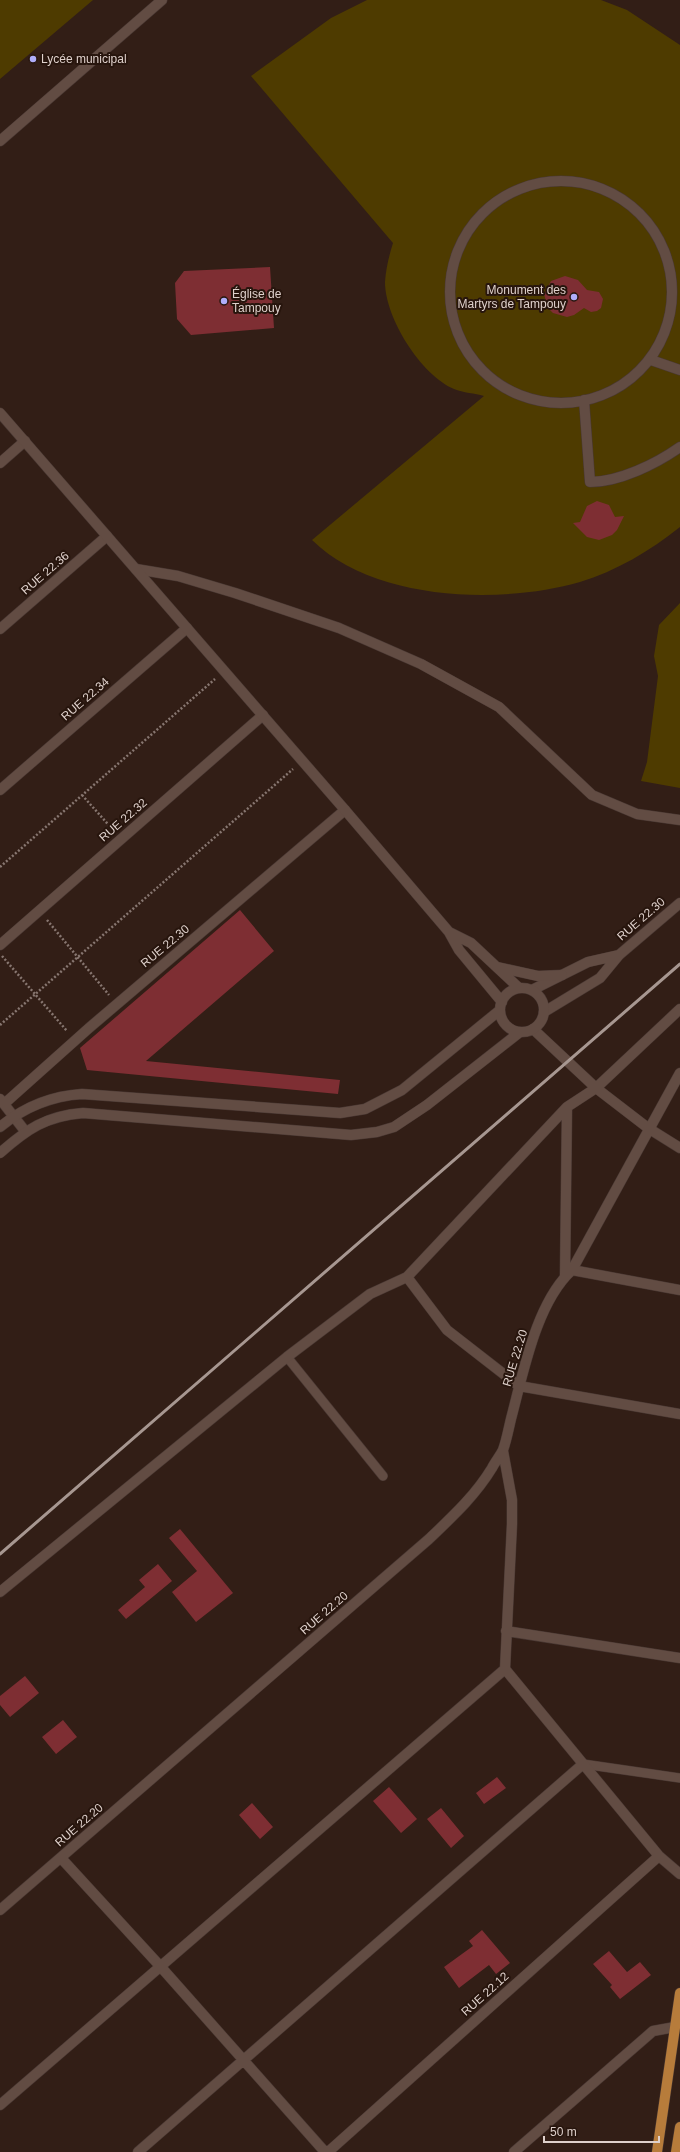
<svg xmlns="http://www.w3.org/2000/svg" width="680" height="2152" font-family="Arial,sans-serif">
	<style>
		.green { fill: #4e3b00 }
		.building { fill: #7e2e33 }
		.lines { fill: none; stroke-linecap: round; stroke-linejoin: round }
		.service-casing { stroke: #493833; stroke-width: 10 }
		.pedestrian-casing { stroke: #493833; stroke-width: 11 }
		.minor-casing { stroke: #493833; stroke-width: 11 }
		.tertiary-casing { stroke: #493833; stroke-width: 11 }
		.primary-casing { stroke: #493833; stroke-width: 11 }
		.path { stroke: #877670; stroke-width: 2.5; stroke-dasharray: 2 2; stroke-linecap: butt }
		.service { stroke: #624c43; stroke-width: 9 }
		.pedestrian { stroke: #624c43; stroke-width: 10 }
		.minor { stroke: #624c43; stroke-width: 10 }
		.tertiary { stroke: #624c43; stroke-width: 10 }
		.primary { stroke: #b77c3b; stroke-width: 10 }
		.rail { stroke: #a79791; stroke-width: 3 }
		.poi-dot { fill: #b0aefa; stroke: #27150d; stroke-width: 1.5 }
		.labels { text-anchor: middle; stroke-width: 4; stroke-linejoin: round; paint-order: stroke }
		.poi-label { font-size: 12px; fill: #dfd1cc; stroke: #27150d; text-anchor: start }
		.street-label { font-size: 12px; fill: #dfd1cc; stroke: #27150d }
	</style>
	<rect width="100%" height="100%" fill="#321e16"/>
	<path class="green" d="M0,0H93L0,79Z
		M367,0H601L627,10L680,45V527C650,551 616,571 580,582C500,605 374,601 312,540L484,396C475,393 463,393 454,389C421,375 385,318 385,282C386,268 389,256 393,243L251,76L331,18Z
		M680,603V788L641,781L647,762L658,676L654,656L659,625Z"/>
	<path class="building" d="M270,267L274,328L191,335L177,319L175,283L184,271Z
		M565,276L578,280L587,290L599,292L603,299L601,308L597,311L591,312L584,308L574,315L567,317L553,313L548,308L544,294L551,281Z
		M597,501L609,505L615,517L624,516L617,530L612,535L599,540L587,537L573,523L580,522L587,506Z
		M240,910L274,951L146,1061L340,1080L338,1094L87,1070L80,1048Z
		M180,1529L233,1593L196,1622L172,1592L197,1571L169,1538Z
		M158,1564L172,1581L126,1619L118,1610L145,1587L139,1580Z
		M25,1676L39,1693L10,1717L0,1705V1696Z
		M63,1720L77,1737L56,1754L42,1737Z
		M497,1777L506,1788L484,1804L476,1793Z
		M389,1787L417,1819L401,1833L373,1801Z
		M252,1803L273,1827L260,1839L239,1815Z
		M441,1808L464,1836L451,1848L427,1819Z
		M482,1930L510,1963L496,1974L489,1965L459,1988L444,1967L473,1946L469,1941Z
		M609,1951L627,1972L640,1962L651,1975L620,1999L610,1987L612,1985L593,1964Z"/>
	<g class="lines">
		<defs>
			<path id="service" d="M287,1357L383,1476
				M583,1764L680,1778"/>
			<path id="pedestrian" d="M450 292a111 111 0 1 1 222 0a111 111 0 1 1-222 0Z
				M651,360L680,370
				M584,400L590,482C619,482 656,464 680,447"/>
			<path id="minor" d="M0,141L162,0
				M0,463L25,441
				M136,569L178,576L235,593L339,628L421,664L499,707L592,795L637,814L680,820
				M0,629L107,536
				M0,790L187,628
				M0,945L263,715
				M532,990L588,962L619,955
				M680,1009L596,1088L648,1128L680,1148
				M544,1012L600,978L619,955L680,903
				M533,1029L596,1088L567,1107L565,1276
				M0,1099L25,1131
				M4,1104L89,1028L345,810
				M572,1270L680,1290
				M407,1277L567,1107
				M503,1451L512,1500V1524L505,1669L659,1856L680,1874
				M0,1592L287,1357L370,1294L407,1277L447,1330L519,1386L680,1414
				M506,1631L680,1658
				M61,1858L160,1966L325,2152
				M0,1910L429,1539C452,1517 475,1496 492,1468C495,1462 500,1456 503,1450C507,1439 509,1426 512,1415C524,1369 537,1302 572,1270L680,1073
				M0,2105L505,1669
				M138,2152L583,1764
				M328,2152L659,1856
				M514,2152L653,2031L675,2027"/>
			<path id="tertiary" d="M0,413L345,810L449,932L459,950L502,1002
				M449,932L471,943L519,988
				M497,967L538,976L562,975
				M500 1010a22 22 0 1 1 44 0a22 22 0 1 1-44 0Z
				M0,1127C24,1107 51,1096 82,1094L340,1113L365,1109L402,1090L500,1010
				M0,1153C27,1129 46,1116 83,1113L351,1135L377,1132L394,1127L427,1105L520,1032"/>
			<path id="primary" d="M657,2152L680,1993
				M676,2152L680,2127"/>
		</defs>
		<use href="#service" class="service-casing"/>
		<use href="#pedestrian" class="pedestrian-casing"/>
		<use href="#minor" class="minor-casing"/>
		<use href="#tertiary" class="tertiary-casing"/>
		<use href="#primary" class="primary-casing"/>
		<path class="path" d="M82,795L114,831
			M0,867L215,679
			M47,920L109,995
			M2,956L67,1031
			M0,1025L293,769"/>
		<use href="#service" class="service"/>
		<use href="#pedestrian" class="pedestrian"/>
		<use href="#minor" class="minor"/>
		<use href="#tertiary" class="tertiary"/>
		<use href="#primary" class="primary"/>
		<path class="rail" d="M0,1554L680,964"/>
	</g>
	<g class="poi-dot">
		<circle cx="33" cy="59" r="4"/>
		<circle cx="574" cy="297" r="4"/>
		<circle cx="224" cy="301" r="4"/>
	</g>
	<g class="labels">
		<g class="poi-label">
			<text x="41" y="63">Lycée municipal</text>
			<text x="566" y="294" text-anchor="end">Monument des<tspan x="566" dy="14">Martyrs de Tampouy</tspan></text>
			<text x="232" y="298">Église de<tspan x="232" dy="14">Tampouy</tspan></text>
		</g>
		<g class="street-label">
			<text transform="translate(45 573) rotate(-41)" y="4">RUE 22.36</text>
			<text transform="translate(85 699) rotate(-41)" y="4">RUE 22.34</text>
			<text transform="translate(123 820) rotate(-41)" y="4">RUE 22.32</text>
			<text transform="translate(641 919) rotate(-41)" y="4">RUE 22.30</text>
			<text transform="translate(165 946) rotate(-40)" y="4">RUE 22.30</text>
			<text transform="translate(515 1358) rotate(-73)" y="4">RUE 22.20</text>
			<text transform="translate(324 1613) rotate(-41)" y="4">RUE 22.20</text>
			<text transform="translate(79 1825) rotate(-41)" y="4">RUE 22.20</text>
			<text transform="translate(485 1994) rotate(-42)" y="4">RUE 22.12</text>
		</g>
	</g>
	<path d="M544 2136v6h115v-6" fill="none" stroke="#dfd1cc" stroke-width="2"/>
	<text x="550" y="2136" font-size="12" fill="#dfd1cc" stroke="#27150d" stroke-width="3" paint-order="stroke">50 m</text>
</svg>
